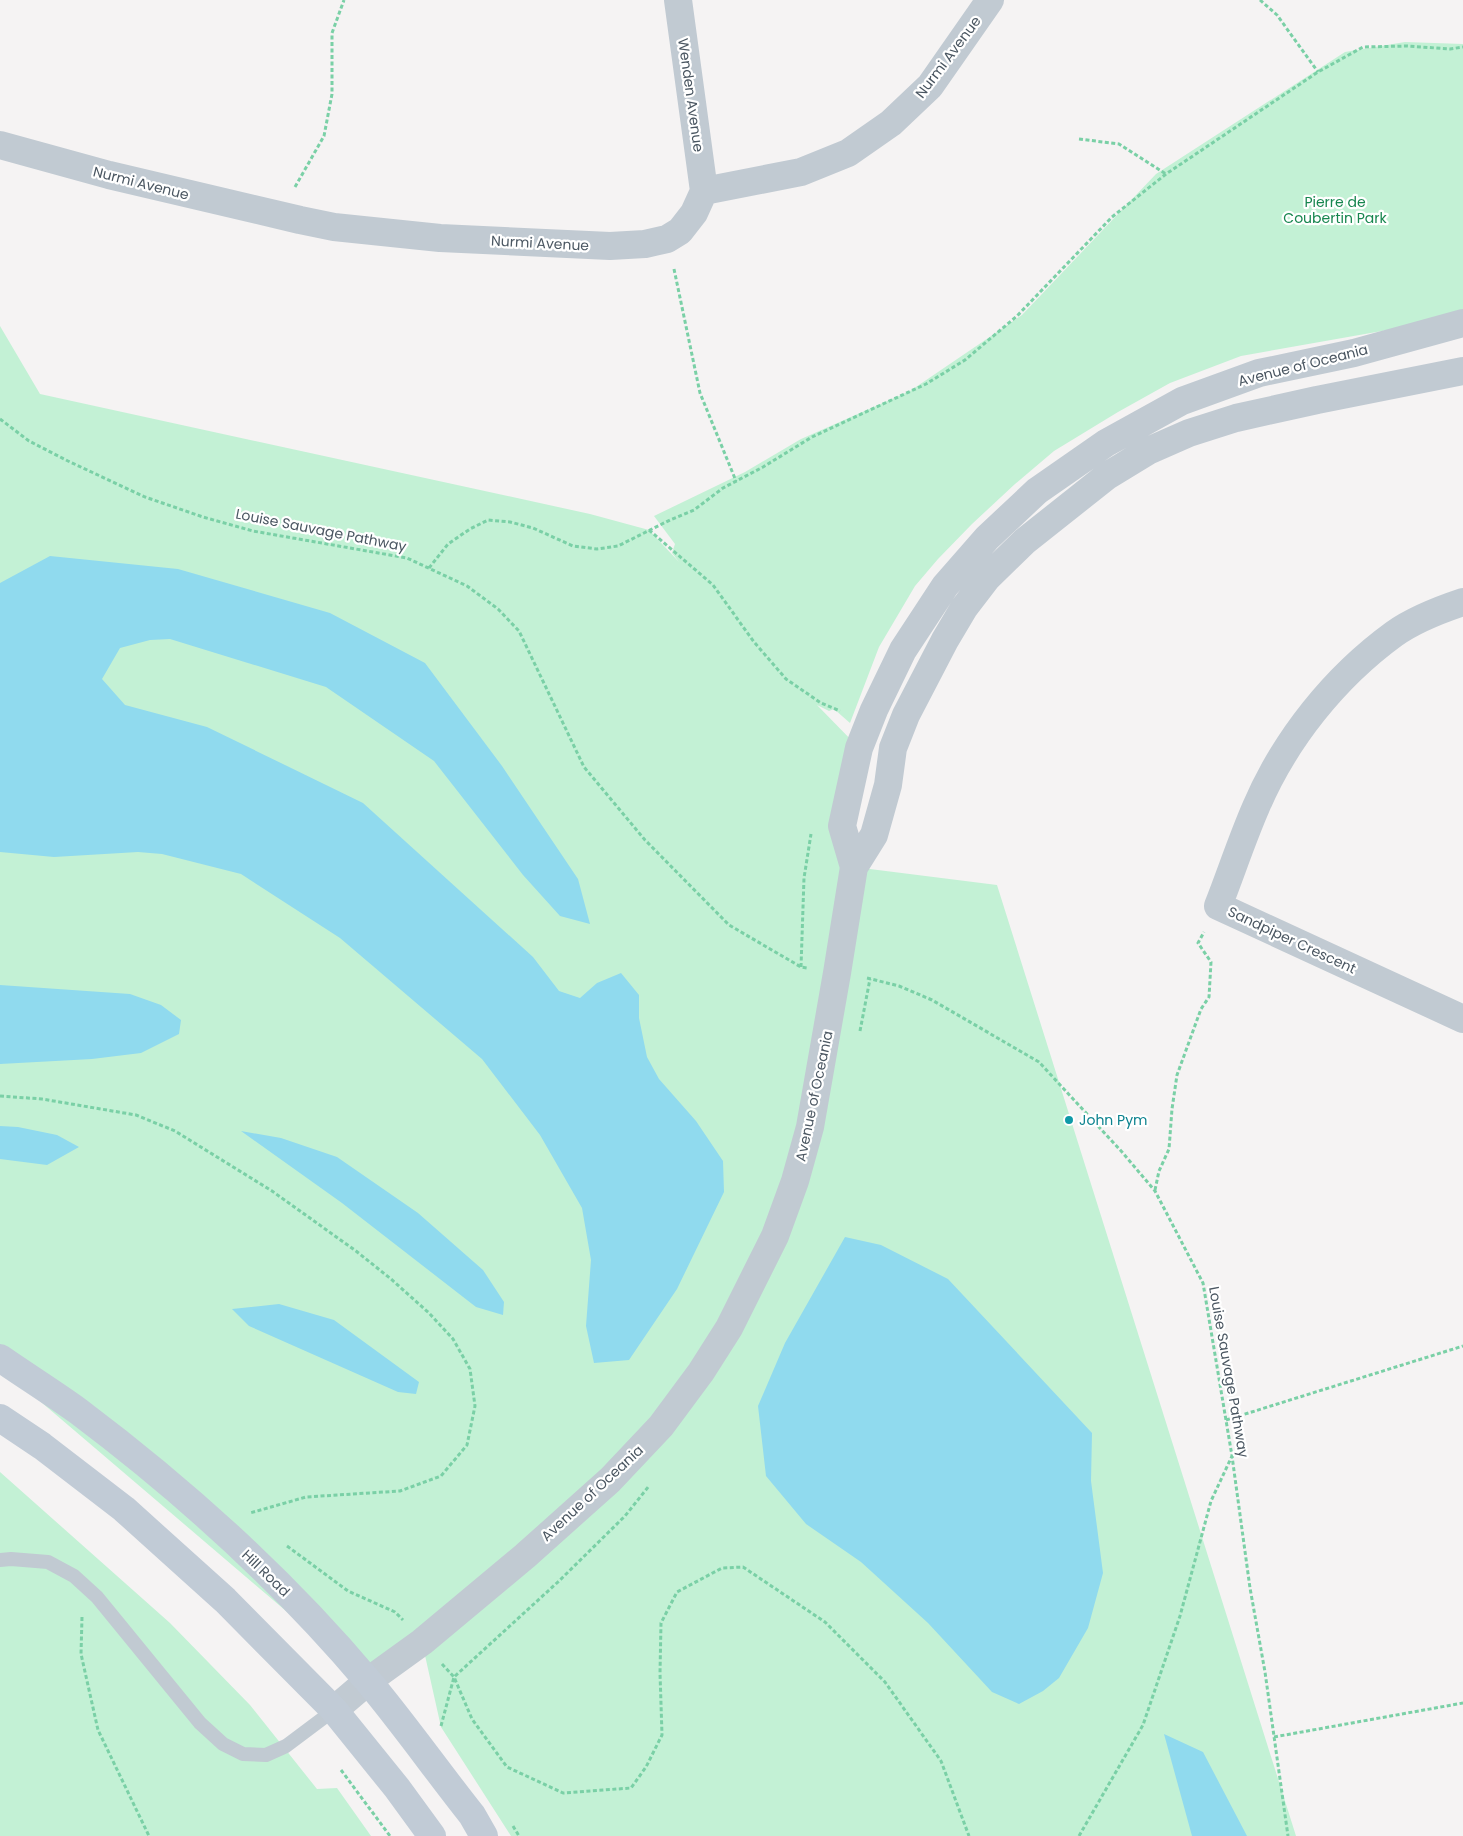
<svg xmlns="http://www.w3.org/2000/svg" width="1463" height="1836" font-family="Poppins,sans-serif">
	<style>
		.green { fill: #c3f1d5 }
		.water { fill: #90daee }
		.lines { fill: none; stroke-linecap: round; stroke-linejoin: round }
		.path { stroke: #7ad0a6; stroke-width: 3; stroke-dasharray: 4 2.5; stroke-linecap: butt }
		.service { stroke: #c1cad2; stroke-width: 14 }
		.minor { stroke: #c1cad2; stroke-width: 28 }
		.tertiary { stroke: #c1cad2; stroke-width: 28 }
		.secondary { stroke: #c1cbd6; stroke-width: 28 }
		.culture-dot { fill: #0f9aa8; stroke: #fff; stroke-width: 2 }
		.labels { text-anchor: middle; stroke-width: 4.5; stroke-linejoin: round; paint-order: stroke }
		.street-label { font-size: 14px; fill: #4a5661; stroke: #fff }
		.park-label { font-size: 14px; fill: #17864f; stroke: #fff }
		.culture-label { font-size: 14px; fill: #0d838f; stroke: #fff; text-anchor: start }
	</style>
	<rect width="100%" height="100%" fill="#f5f3f3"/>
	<path class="green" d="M1405,42L1463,44V313L1399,328L1241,356L1170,383L1118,412L1054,451L1015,484L972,524L938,559L915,586L879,647L850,723L834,709L829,711L817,705L859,748L854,867L997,885L1296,1836H511L441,1727L422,1642L368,1681L0,1367V326L40,394L590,514L649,530L679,562L672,553L675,544L654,516L745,472L801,439L910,391L1022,315L1156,174L1345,52Z
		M0,1472L170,1623L250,1705L317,1789L337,1788L371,1836H0Z"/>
	<path class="water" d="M50,556L178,569L330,613L425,663L502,766L578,879L590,924L560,916L523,875L434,761L326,687L170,639L150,640L120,648L102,679L125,705L207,727L363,803L533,957L559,991L580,998L597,983L621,973L639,995V1018L647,1057L659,1079L696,1121L723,1161L724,1192L677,1289L629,1360L594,1363L586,1326L591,1260L582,1208L540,1135L482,1059L340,938L241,874L162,854L138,852L54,857L0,852V583Z
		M0,985L130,994L161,1005L181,1020L179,1034L141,1053L92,1059L0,1064Z
		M0,1126L18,1127L57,1135L79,1147L47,1165L0,1159Z
		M241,1131L281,1138L337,1157L418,1213L483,1270L504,1302L503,1315L476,1307L342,1203Z
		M845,1237L881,1245L948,1279L1092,1433L1091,1481L1103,1573L1088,1628L1059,1678L1043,1691L1019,1704L992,1692L928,1623L861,1562L806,1524L766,1476L758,1406L785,1343Z
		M279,1304L334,1320L419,1382L416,1394L398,1392L249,1326L232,1309Z
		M1164,1734L1203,1752L1247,1836H1192Z"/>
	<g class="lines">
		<path class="path" d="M1260,0L1277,15L1318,72
			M1079,139L1119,144L1166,174
			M295,187L324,136L332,94V33L344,0
			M674,269L700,393L736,481
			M0,419L29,441L68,461L145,497L203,517L253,531L407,558L467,586L498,609L519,631L584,767L645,840L729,925L801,967L807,968
			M649,530L713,585L754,642L786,679L821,703L840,711
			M429,568L448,544L470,529L488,520L510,522L533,528L573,546L597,549L618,546L670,520L694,510L723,488L763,467L812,437L926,384L965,360L1017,316L1112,217L1166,174L1318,72L1363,47L1407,46L1450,49L1463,47
			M801,967L804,878L811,834
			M867,978L899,986L932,1000L1039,1062L1122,1152L1155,1191L1203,1283L1232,1456L1250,1588L1265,1672L1288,1836
			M860,1031L870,979
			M0,1096L42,1099L136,1115L175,1131L272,1191L356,1251L391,1279L429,1313L453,1339L470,1369L475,1406L467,1445L441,1476L400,1491L306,1497L250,1513
			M1155,1190L1159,1171L1169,1149L1172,1109L1177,1075L1201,1009L1209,997L1211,962L1198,943L1204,932
			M1226,1420L1463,1346
			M287,1546L348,1591L395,1612L403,1620
			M82,1617L81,1654L98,1730L149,1836
			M442,1664L454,1677L472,1719L507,1767L563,1793L631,1788L646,1767L662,1735L660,1673L661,1623L677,1592L722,1568L743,1567L825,1622L885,1682L941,1761L969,1836
			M441,1726L454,1677L559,1581L625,1516L649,1486
			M1274,1737L1463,1703
			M341,1770L390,1836
			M513,1826L519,1836
			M1079,1836L1143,1725L1180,1616L1211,1501L1232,1456"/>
		<path class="service" d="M0,1560L11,1559L48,1562L74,1576L97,1597L200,1723L223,1744L243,1754L266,1755L286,1746L334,1710"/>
		<path class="minor" d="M678,0L704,191
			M0,145L109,175L300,220L334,227L440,238L610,246L645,244L667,239L680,231L694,213L704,191L801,172L848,153L891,123L930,86L990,0
			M1463,602C1442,609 1412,621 1394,634C1335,677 1285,739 1256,807C1242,839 1231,873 1218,906L1463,1019"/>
		<path class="tertiary" d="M854,867L842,826L859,748L874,710L903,650L945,586L987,538L1037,491L1106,443L1182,401L1259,373L1354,353L1463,323
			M334,1710L368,1681L422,1642L525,1556L610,1480L661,1426L701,1372L729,1328L775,1236L795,1181L810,1127L837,973L854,867L874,835L888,785L893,748L906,715L945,640L964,608L987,578L1025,541L1107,476L1148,451L1189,433L1236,418L1317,400L1463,371"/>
		<path class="secondary" d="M0,1358C26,1376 53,1393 78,1411C183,1490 283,1580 368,1681C404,1724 437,1771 472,1815L484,1836
			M0,1418L42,1446L124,1509L225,1600L334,1710L397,1788L432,1836"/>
	</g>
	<circle class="culture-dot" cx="1069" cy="1120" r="5"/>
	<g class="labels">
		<g class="street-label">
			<text transform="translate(948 57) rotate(-53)" y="5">Nurmi Avenue</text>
			<text transform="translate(691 95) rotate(82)" y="5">Wenden Avenue</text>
			<text transform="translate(141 183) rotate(14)" y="5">Nurmi Avenue</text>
			<text transform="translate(540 243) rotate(3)" y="5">Nurmi Avenue</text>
			<text transform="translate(1303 365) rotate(-14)" y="5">Avenue of Oceania</text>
			<text transform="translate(321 530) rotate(11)" y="5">Louise Sauvage Pathway</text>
			<text transform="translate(1292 940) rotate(25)" y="5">Sandpiper Crescent</text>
			<text transform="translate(814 1096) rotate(-78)" y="5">Avenue of Oceania</text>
			<text transform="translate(1229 1372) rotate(80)" y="5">Louise Sauvage Pathway</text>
			<text transform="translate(592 1493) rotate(-43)" y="5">Avenue of Oceania</text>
			<text transform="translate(266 1573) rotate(44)" y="5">Hill Road</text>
		</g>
		<g class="park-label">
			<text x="1335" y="207">Pierre de<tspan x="1335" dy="16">Coubertin Park</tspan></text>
		</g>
		<g class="culture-label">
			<text x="1079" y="1125">John Pym</text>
		</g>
	</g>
</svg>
